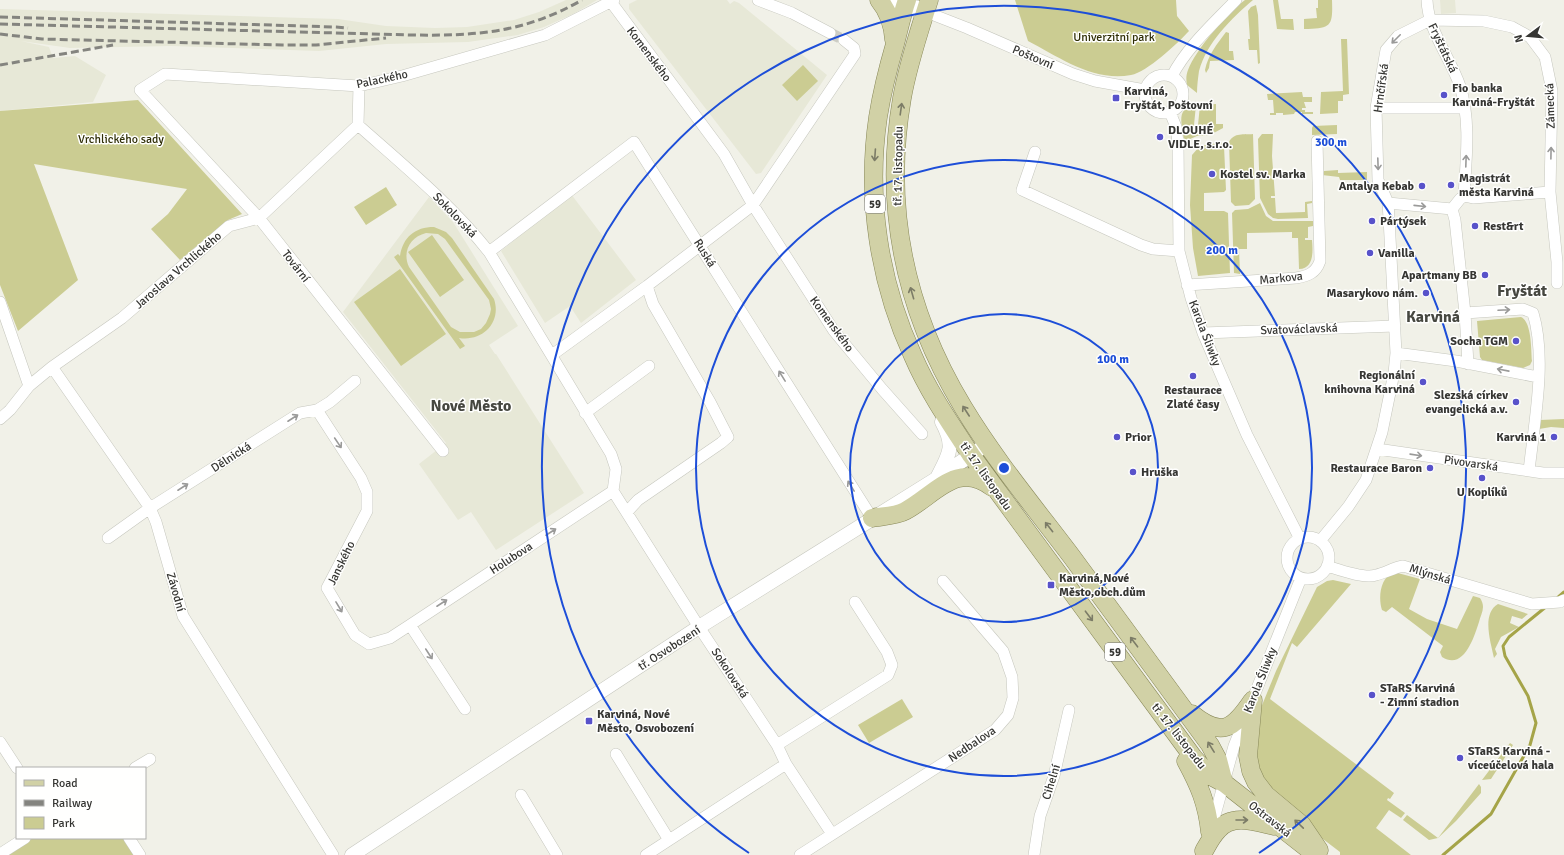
<svg xmlns="http://www.w3.org/2000/svg" width="1564" height="855" font-family="Signika,sans-serif">
	<style>
		.built { fill: #e7e8d7 }
		.green { fill: #cbcc92; fill-rule: evenodd }
		.lines { fill: none; stroke-linecap: round; stroke-linejoin: round }
		.stream { stroke: #a5a448; stroke-width: 3 }
		.minor-tunnel { stroke: #ccccc4; stroke-width: 11; stroke-dasharray: 11 5.5; stroke-linecap: butt }
		.minor-casing { stroke: #c6c7be; stroke-width: 12 }
		.tertiary-casing { stroke: #c6c7be; stroke-width: 15 }
		.secondary-casing { stroke: #c6c7be; stroke-width: 17 }
		.primary-casing { stroke: #878757; stroke-width: 19 }
		.minor { stroke: #fff; stroke-width: 11 }
		.tertiary { stroke: #fff; stroke-width: 14 }
		.secondary { stroke: #fff; stroke-width: 16 }
		.primary { stroke: #d1d1a6; stroke-width: 18 }
		.rail { stroke: #84847f; stroke-width: 3; stroke-dasharray: 8 4; stroke-linecap: butt }
		.oneway { stroke: #9a9a99 }
		.oneway2 { stroke: #7c7c67 }
		.ring { fill: none; stroke: #1d4ed8; stroke-width: 2 }
		.poi-dot { fill: #5852ca; stroke: #fffffe; stroke-width: 1.5 }
		.labels { text-anchor: middle; stroke-width: 3; stroke-linejoin: round; paint-order: stroke }
		.shield { fill: #fffffe; stroke: #727270; stroke-width: 1 }
		.shield-label { font-size: 11px; font-weight: bold; fill: #363633 }
		.park-label { font-size: 12px; fill: #2f2e06; stroke: #fffffe }
		.street-label { font-size: 12px; fill: #363633; stroke: #fffffe }
		.poi-label { font-size: 12px; font-weight: bold; fill: #363633; stroke: #fffffe; text-anchor: start }
		.district-label { font-size: 16px; font-weight: bold; fill: #464740; stroke: #fffffe }
		.centre { fill: #1d4ed8; stroke: #fffffe; stroke-width: 2 }
		.ring-label { font-size: 12px; text-anchor: middle; font-weight: bold; fill: #1d4ed8; stroke: #fffffe; stroke-width: 3; stroke-linejoin: round; paint-order: stroke }
	</style>
	<rect width="100%" height="100%" fill="#f1f1e8"/>
	<path class="built" d="M566,0H597L573,14L544,27L518,35L468,42L386,44L319,51L171,46L70,48L21,41L49,47L53,58L75,56L106,75L93,102L0,111V9L338,19L386,26L435,28L467,27L514,20L539,12Z
		M637,0H727L730,4L734,1L739,3L827,75L761,173L756,174L629,9V4Z
		M1440,0H1455L1456,13L1441,14Z
		M571,194L636,280L581,323L570,306L545,323L501,251Z
		M429,197L453,222L518,326L489,345L495,354H496L584,493L496,550L471,512L458,520L419,464L446,443L343,312Z"/>
	<path class="green" d="M1015,0H1176L1177,16L1189,31C1177,44 1147,72 1131,75C1093,82 1059,57 1028,41Z
		M1245,0H1253C1231,19 1207,42 1199,71C1198,78 1197,86 1197,93L1187,85C1186,80 1186,75 1188,70C1196,49 1227,14 1245,0Z
		M1273,0H1278L1281,19H1293L1294,30L1277,29Z
		M1318,0H1332C1333,27 1331,28 1304,29V19L1317,18L1316,8H1318Z
		M1256,5L1258,15L1260,63L1258,64L1257,50H1249L1248,39H1250L1248,11L1251,7Z
		M1226,32L1229,33V51H1233L1234,60L1210,61L1209,68L1206,73L1205,70C1208,55 1217,44 1226,32Z
		M1341,39H1347L1349,94L1343,95V101H1338V113L1320,114L1321,92L1343,91Z
		M803,65L818,81L797,101L782,85Z
		M1302,92L1303,97H1312V102H1304L1306,108H1302V110H1305V112H1313V114H1302V112H1295L1294,114L1283,115V113H1276V115H1270V113H1274L1273,100H1268L1267,94Z
		M138,100L242,214L228,220L180,260L151,229L168,214L187,189L34,164L78,280L18,331L0,285V111Z
		M1216,104V124H1223V128L1210,135L1197,136L1190,139L1184,140C1182,125 1175,107 1196,105L1194,125H1198L1200,105Z
		M1337,125V134L1312,135V128L1313,126Z
		M1253,134L1255,199L1249,205L1235,206L1231,202L1229,142C1234,132 1244,135 1253,134Z
		M1262,134H1273L1272,156L1275,196H1271V198H1275L1276,213L1305,212V202L1312,201V203L1307,204L1308,218L1278,219L1273,218L1268,214L1260,198L1258,139Z
		M1220,142L1223,143L1224,146L1226,190L1224,192L1204,193V211H1224L1228,213L1230,273L1198,276L1193,248L1190,205L1192,155L1199,147L1198,145H1209Z
		M1338,170V173L1367,172V180H1340L1339,177L1322,175L1324,171Z
		M386,187L397,205L366,225L354,207Z
		M1260,203L1266,216L1273,221H1313V226L1308,227V238H1305V240H1312C1313,251 1314,269 1299,269L1298,238H1292V232L1247,233V249H1239L1240,274L1234,273L1232,213L1235,210L1248,209Z
		M434,227L446,232L452,238L494,299C502,323 482,342 459,338L465,346L460,349L394,257L398,254L400,256C403,237 415,227 434,227ZM426,233L438,234L445,239L489,300L491,309L490,314L486,323L481,329L474,332H460L451,327L409,267C402,252 410,237 426,233Z
		M432,235L464,280L440,297L408,252Z
		M400,269L446,334L401,366L354,302Z
		M1521,317C1532,322 1531,350 1532,361L1530,365L1523,368L1482,360L1480,357L1477,321Z
		M1564,419V428L1551,427L1539,429L1540,420Z
		M1394,572L1420,579L1409,609L1427,619L1457,629L1473,596L1480,598C1482,601 1483,604 1483,607C1483,612 1480,617 1479,622C1474,637 1464,671 1442,657L1440,652L1443,646L1392,607L1386,612L1382,610C1378,598 1380,577 1394,572Z
		M1333,580L1351,584L1297,647L1292,643L1270,699L1394,793L1390,799L1388,798L1387,800L1405,813L1401,818L1389,810L1376,828L1411,855H1340V852L1290,814L1253,771L1258,715L1276,671L1317,587L1327,581Z
		M1498,604L1528,614L1522,619L1512,616L1510,623L1519,627L1501,637L1495,649L1497,654L1494,658C1491,643 1481,614 1498,604Z
		M902,699L913,717L869,743L858,725Z
		M1510,743L1513,745L1491,779L1482,780Z
		M1479,784L1481,787V793L1456,821L1438,838L1429,840L1403,820L1407,815L1438,838Z
		M33,838H125L136,855H6Z"/>
	<g class="lines">
		<path class="stream" d="M1556,599L1564,592
			M1443,855L1491,814L1530,745L1536,723L1528,696L1505,656L1503,646L1509,637L1547,606"/>
		<path class="minor-tunnel" d="M830,33L844,40"/>
		<defs>
			<path id="minor" d="M758,0L792,13L830,33
				M1427,0C1428,31 1450,57 1460,86C1471,121 1466,160 1464,196L1460,199L1452,209
				M611,2L724,154L753,205L834,331L882,389L922,434
				M926,12L967,28L1073,74L1095,81L1145,90
				M1145 94a19 19 0 1 1 38 0a19 19 0 1 1-38 0Z
				M1172,76C1187,47 1214,23 1236,0
				M359,86L358,125C403,165 451,204 489,252L611,454L616,469L613,491L699,627L777,745L786,764L832,834
				M1376,108H1465
				M1170,112L1176,127L1178,142L1179,251L1191,298L1203,333L1247,435L1300,539
				M1035,152L1022,190L1141,245L1153,249L1179,251
				M1464,196L1473,198L1550,192
				M1388,203L1452,209
				M1452,209L1455,220L1465,313L1468,364
				M489,252L634,142L872,518
				M1187,285L1296,278C1308,276 1316,273 1320,261L1317,141
				M0,302L29,386
				M1465,313L1523,309L1533,313C1547,359 1534,424 1529,471
				M1203,333L1395,326
				M1396,353L1456,361L1538,377
				M552,355L647,286L753,205L855,54L854,48L844,40
				M52,367L150,508L156,522L183,616L333,855
				M317,410L361,478L367,492V511L327,588L355,635L369,644L390,638L410,625L465,709
				M585,413L649,366
				M0,419L10,410L29,386L52,367L122,318L229,226L259,218L358,125
				M1377,449L1543,473H1564
				M443,451L259,218L140,90L165,74L359,86L402,76L545,35L614,0
				M627,512L638,500L721,443L728,437L710,402L653,304L647,286
				M1287 558a21 21 0 1 1 42 0a21 21 0 1 1-42 0Z
				M108,538L150,508L300,413L317,410L330,402L355,381
				M1320,541L1348,507L1366,480L1382,432L1394,373L1396,353L1389,218L1388,203L1378,180L1376,108L1386,50L1398,36L1430,20L1484,21L1512,27L1530,37L1545,57L1552,91L1550,192L1557,262V283
				M1327,566C1340,570 1364,579 1376,575C1385,573 1393,568 1403,566L1532,604L1560,602L1564,600
				M410,625L613,491
				M0,742L17,768
				M777,745L888,675L892,665L887,652L855,602
				M616,754L669,840
				M135,768L150,759
				M521,795L557,855
				M1212,826L1234,746L1301,578
				M129,838L140,855
				M0,854L25,838
				M646,855L786,764
				M800,855L995,730L1008,715L1013,698L1012,677L1003,651L943,581
				M1034,855L1040,816L1054,776L1069,710"/>
			<path id="tertiary" d="M938,476C950,453 955,446 942,422
				M352,855L699,627L936,479L987,444"/>
			<path id="secondary" d="M891,0L926,12"/>
			<path id="primary" d="M879,0C889,12 893,24 894,40
				M907,0C902,14 899,29 895,44C888,68 882,92 878,117C866,198 879,282 913,356C928,391 950,423 971,455L1193,757L1209,775L1224,783L1316,855
				M929,0C919,32 908,64 902,98C883,208 905,311 963,407C995,460 1035,508 1072,557C1118,620 1164,683 1210,745L1218,760L1224,783
				M872,518C882,516 896,516 905,511C935,495 957,460 992,487
				M1253,700L1248,756L1251,771L1256,782L1266,795L1302,825L1319,850
				M1192,714C1222,738 1233,729 1252,701
				M1186,761C1199,785 1207,803 1210,832
				M1204,851C1208,844 1212,836 1218,830C1232,813 1256,822 1274,826"/>
		</defs>
		<use href="#minor" class="minor-casing"/>
		<use href="#tertiary" class="tertiary-casing"/>
		<use href="#secondary" class="secondary-casing"/>
		<use href="#primary" class="primary-casing"/>
		<use href="#minor" class="minor"/>
		<use href="#tertiary" class="tertiary"/>
		<use href="#secondary" class="secondary"/>
		<use href="#primary" class="primary"/>
		<path class="rail" d="M0,17L336,27L348,28
			M0,24L412,35C476,36 524,33 582,0
			M0,34L42,39L282,45H316L386,38
			M0,65L113,45"/>
	</g>
	<defs><path id="oneway-shaft" d="M-6 0H5M1.5-3L5.5 0L1.5 3" fill="none" stroke-width="1.6" stroke-linecap="round" stroke-linejoin="round"/></defs>
	<g class="oneway">
		<use href="#oneway-shaft" transform="translate(1396 39) rotate(135)"/>
		<use href="#oneway-shaft" transform="translate(1551 153) rotate(-89)"/>
		<use href="#oneway-shaft" transform="translate(1466 161) rotate(-88)"/>
		<use href="#oneway-shaft" transform="translate(1378 164) rotate(88)"/>
		<use href="#oneway-shaft" transform="translate(1420 206) rotate(6)"/>
		<use href="#oneway-shaft" transform="translate(1504 310) rotate(-3)"/>
		<use href="#oneway-shaft" transform="translate(1503 370) rotate(-169)"/>
		<use href="#oneway-shaft" transform="translate(782 376) rotate(-122)"/>
		<use href="#oneway-shaft" transform="translate(293 418) rotate(-33)"/>
		<use href="#oneway-shaft" transform="translate(338 443) rotate(56)"/>
		<use href="#oneway-shaft" transform="translate(1416 455) rotate(8)"/>
		<use href="#oneway-shaft" transform="translate(851 486) rotate(-122)"/>
		<use href="#oneway-shaft" transform="translate(183 487) rotate(-33)"/>
		<use href="#oneway-shaft" transform="translate(551 532) rotate(-33)"/>
		<use href="#oneway-shaft" transform="translate(442 603) rotate(-33)"/>
		<use href="#oneway-shaft" transform="translate(339 607) rotate(59)"/>
		<use href="#oneway-shaft" transform="translate(429 654) rotate(57)"/>
	</g>
	<g class="oneway2">
		<use href="#oneway-shaft" transform="translate(901 109) rotate(-82)"/>
		<use href="#oneway-shaft" transform="translate(875 155) rotate(94)"/>
		<use href="#oneway-shaft" transform="translate(912 293) rotate(-106)"/>
		<use href="#oneway-shaft" transform="translate(966 411) rotate(-123)"/>
		<use href="#oneway-shaft" transform="translate(1049 527) rotate(-128)"/>
		<use href="#oneway-shaft" transform="translate(1089 616) rotate(53)"/>
		<use href="#oneway-shaft" transform="translate(1134 642) rotate(-127)"/>
		<use href="#oneway-shaft" transform="translate(1211 747) rotate(-122)"/>
		<use href="#oneway-shaft" transform="translate(1242 820)"/>
		<use href="#oneway-shaft" transform="translate(1299 824) rotate(-136)"/>
	</g>
	<g class="ring">
		<circle cx="1004" cy="468" r="154"/>
		<circle cx="1004" cy="468" r="308"/>
		<path d="M749 853A462 462 0 1 1 1259 853"/>
	</g>
	<g class="poi-dot">
		<circle cx="1444" cy="95" r="4"/>
		<rect x="1112" y="94" width="8" height="8" rx="2"/>
		<circle cx="1160" cy="137" r="4"/>
		<circle cx="1212" cy="174" r="4"/>
		<circle cx="1451" cy="185" r="4"/>
		<circle cx="1422" cy="186" r="4"/>
		<circle cx="1372" cy="221" r="4"/>
		<circle cx="1475" cy="226" r="4"/>
		<circle cx="1370" cy="253" r="4"/>
		<circle cx="1485" cy="275" r="4"/>
		<circle cx="1426" cy="293" r="4"/>
		<circle cx="1516" cy="341" r="4"/>
		<circle cx="1193" cy="376" r="4"/>
		<circle cx="1423" cy="382" r="4"/>
		<circle cx="1516" cy="402" r="4"/>
		<circle cx="1117" cy="437" r="4"/>
		<circle cx="1554" cy="437" r="4"/>
		<circle cx="1430" cy="468" r="4"/>
		<circle cx="1133" cy="472" r="4"/>
		<circle cx="1482" cy="478" r="4"/>
		<rect x="1047" y="581" width="8" height="8" rx="2"/>
		<circle cx="1372" cy="695" r="4"/>
		<rect x="585" y="717" width="8" height="8" rx="2"/>
		<circle cx="1460" cy="758" r="4"/>
	</g>
	<g class="labels">
		<g class="shield">
			<rect x="865" y="195" width="20" height="18" rx="3"/>
			<rect x="1105" y="643" width="20" height="18" rx="3"/>
		</g>
		<g class="shield-label">
			<text x="875" y="208">59</text>
			<text x="1115" y="656">59</text>
		</g>
		<g class="park-label">
			<text x="1114" y="41">Univerzitní park</text>
			<text x="121" y="143">Vrchlického sady</text>
		</g>
		<g class="street-label">
			<text transform="translate(1443 48) rotate(65)" y="4">Fryštátská</text>
			<text transform="translate(649 54) rotate(53)" y="4">Komenského</text>
			<text transform="translate(1033 57) rotate(23)" y="4">Poštovní</text>
			<text transform="translate(382 79) rotate(-12)" y="4">Palackého</text>
			<text transform="translate(1381 88) rotate(-82)" y="4">Hrnčířská</text>
			<text transform="translate(1550 106) rotate(-92)" y="4">Zámecká</text>
			<text transform="translate(898 166) rotate(-89)" y="4">tř. 17. listopadu</text>
			<text transform="translate(455 215) rotate(46)" y="4">Sokolovská</text>
			<text transform="translate(705 253) rotate(58)" y="4">Ruská</text>
			<text transform="translate(296 266) rotate(52)" y="4">Tovární</text>
			<text transform="translate(178 270) rotate(-41)" y="4">Jaroslava Vrchlického</text>
			<text transform="translate(1281 278) rotate(-6)" y="4">Markova</text>
			<text transform="translate(832 324) rotate(54)" y="4">Komenského</text>
			<text transform="translate(1299 329) rotate(-2)" y="4">Svatováclavská</text>
			<text transform="translate(1205 333) rotate(69)" y="4">Karola Śliwky</text>
			<text transform="translate(231 457) rotate(-33)" y="4">Dělnická</text>
			<text transform="translate(1471 463) rotate(8)" y="4">Pivovarská</text>
			<text transform="translate(986 476) rotate(55)" y="4">tř. 17. listopadu</text>
			<text transform="translate(511 558) rotate(-33)" y="4">Holubova</text>
			<text transform="translate(341 563) rotate(-64)" y="4">Janského</text>
			<text transform="translate(1430 574) rotate(17)" y="4">Mlýnská</text>
			<text transform="translate(176 592) rotate(74)" y="4">Závodní</text>
			<text transform="translate(669 648) rotate(-33)" y="4">tř. Osvobození</text>
			<text transform="translate(730 673) rotate(57)" y="4">Sokolovská</text>
			<text transform="translate(1260 680) rotate(-68)" y="4">Karola Śliwky</text>
			<text transform="translate(1179 736) rotate(52)" y="4">tř. 17. listopadu</text>
			<text transform="translate(972 744) rotate(-34)" y="4">Nedbalova</text>
			<text transform="translate(1051 782) rotate(-73)" y="4">Cihelní</text>
			<text transform="translate(1270 819) rotate(38)" y="4">Ostravská</text>
		</g>
		<g class="poi-label">
			<text x="1452" y="92">Fio banka<tspan x="1452" dy="14">Karviná-Fryštát</tspan></text>
			<text x="1124" y="95">Karviná,<tspan x="1124" dy="14">Fryštát, Poštovní</tspan></text>
			<text x="1168" y="134">DLOUHÉ<tspan x="1168" dy="14">VIDLE, s.r.o.</tspan></text>
			<text x="1220" y="178">Kostel sv. Marka</text>
			<text x="1459" y="182">Magistrát<tspan x="1459" dy="14">města Karviná</tspan></text>
			<text x="1414" y="190" text-anchor="end">Antalya Kebab</text>
			<text x="1380" y="225">Pártýsek</text>
			<text x="1483" y="230">Rest&amp;rt</text>
			<text x="1378" y="257">Vanilla</text>
			<text x="1477" y="279" text-anchor="end">Apartmany BB</text>
			<text x="1418" y="297" text-anchor="end">Masarykovo nám.</text>
			<text x="1508" y="345" text-anchor="end">Socha TGM</text>
			<text x="1415" y="379" text-anchor="end">Regionální<tspan x="1415" dy="14">knihovna Karviná</tspan></text>
			<text x="1193" y="394" text-anchor="middle">Restaurace<tspan x="1193" dy="14">Zlaté časy</tspan></text>
			<text x="1508" y="399" text-anchor="end">Slezská církev<tspan x="1508" dy="14">evangelická a.v.</tspan></text>
			<text x="1125" y="441">Prior</text>
			<text x="1546" y="441" text-anchor="end">Karviná 1</text>
			<text x="1422" y="472" text-anchor="end">Restaurace Baron</text>
			<text x="1141" y="476">Hruška</text>
			<text x="1482" y="496" text-anchor="middle">U Koplíků</text>
			<text x="1059" y="582">Karviná,Nové<tspan x="1059" dy="14">Město,obch.dům</tspan></text>
			<text x="1380" y="692">STaRS Karviná<tspan x="1380" dy="14">- Zimní stadion</tspan></text>
			<text x="597" y="718">Karviná, Nové<tspan x="597" dy="14">Město, Osvobození</tspan></text>
			<text x="1468" y="755">STaRS Karviná -<tspan x="1468" dy="14">víceúčelová hala</tspan></text>
		</g>
		<g class="district-label">
			<text x="1522" y="296">Fryštát</text>
			<text x="1433" y="322">Karviná</text>
			<text x="471" y="411">Nové Město</text>
		</g>
	</g>
	<circle cx="1004" cy="468" r="6" class="centre"/>
	<g class="ring-label">
		<text x="1331" y="146">300 m</text>
		<text x="1222" y="254">200 m</text>
		<text x="1113" y="363">100 m</text>
	</g>
	<rect x="16" y="767" width="130" height="72" fill="#fffffe" stroke="#afafad"/>
	<rect x="24" y="780" width="20" height="6" fill="#d1d1a6" stroke="#afafad"/>
	<text x="52" y="787" font-size="12" fill="#363633">Road</text>
	<rect x="24" y="800" width="20" height="6" fill="#84847f" stroke="#afafad"/>
	<text x="52" y="807" font-size="12" fill="#363633">Railway</text>
	<rect x="24" y="817" width="20" height="12" fill="#cbcc92" stroke="#afafad"/>
	<text x="52" y="827" font-size="12" fill="#363633">Park</text>
	<g transform="translate(1528 36) rotate(254)" stroke="#fffffe" stroke-width="3" paint-order="stroke">
	<path d="M0-3L7 15L0 10L-7 15Z" fill="#363633"/>
	<text y="-6" font-size="11" font-weight="bold" text-anchor="middle" fill="#363633">N</text>
	</g>
</svg>
